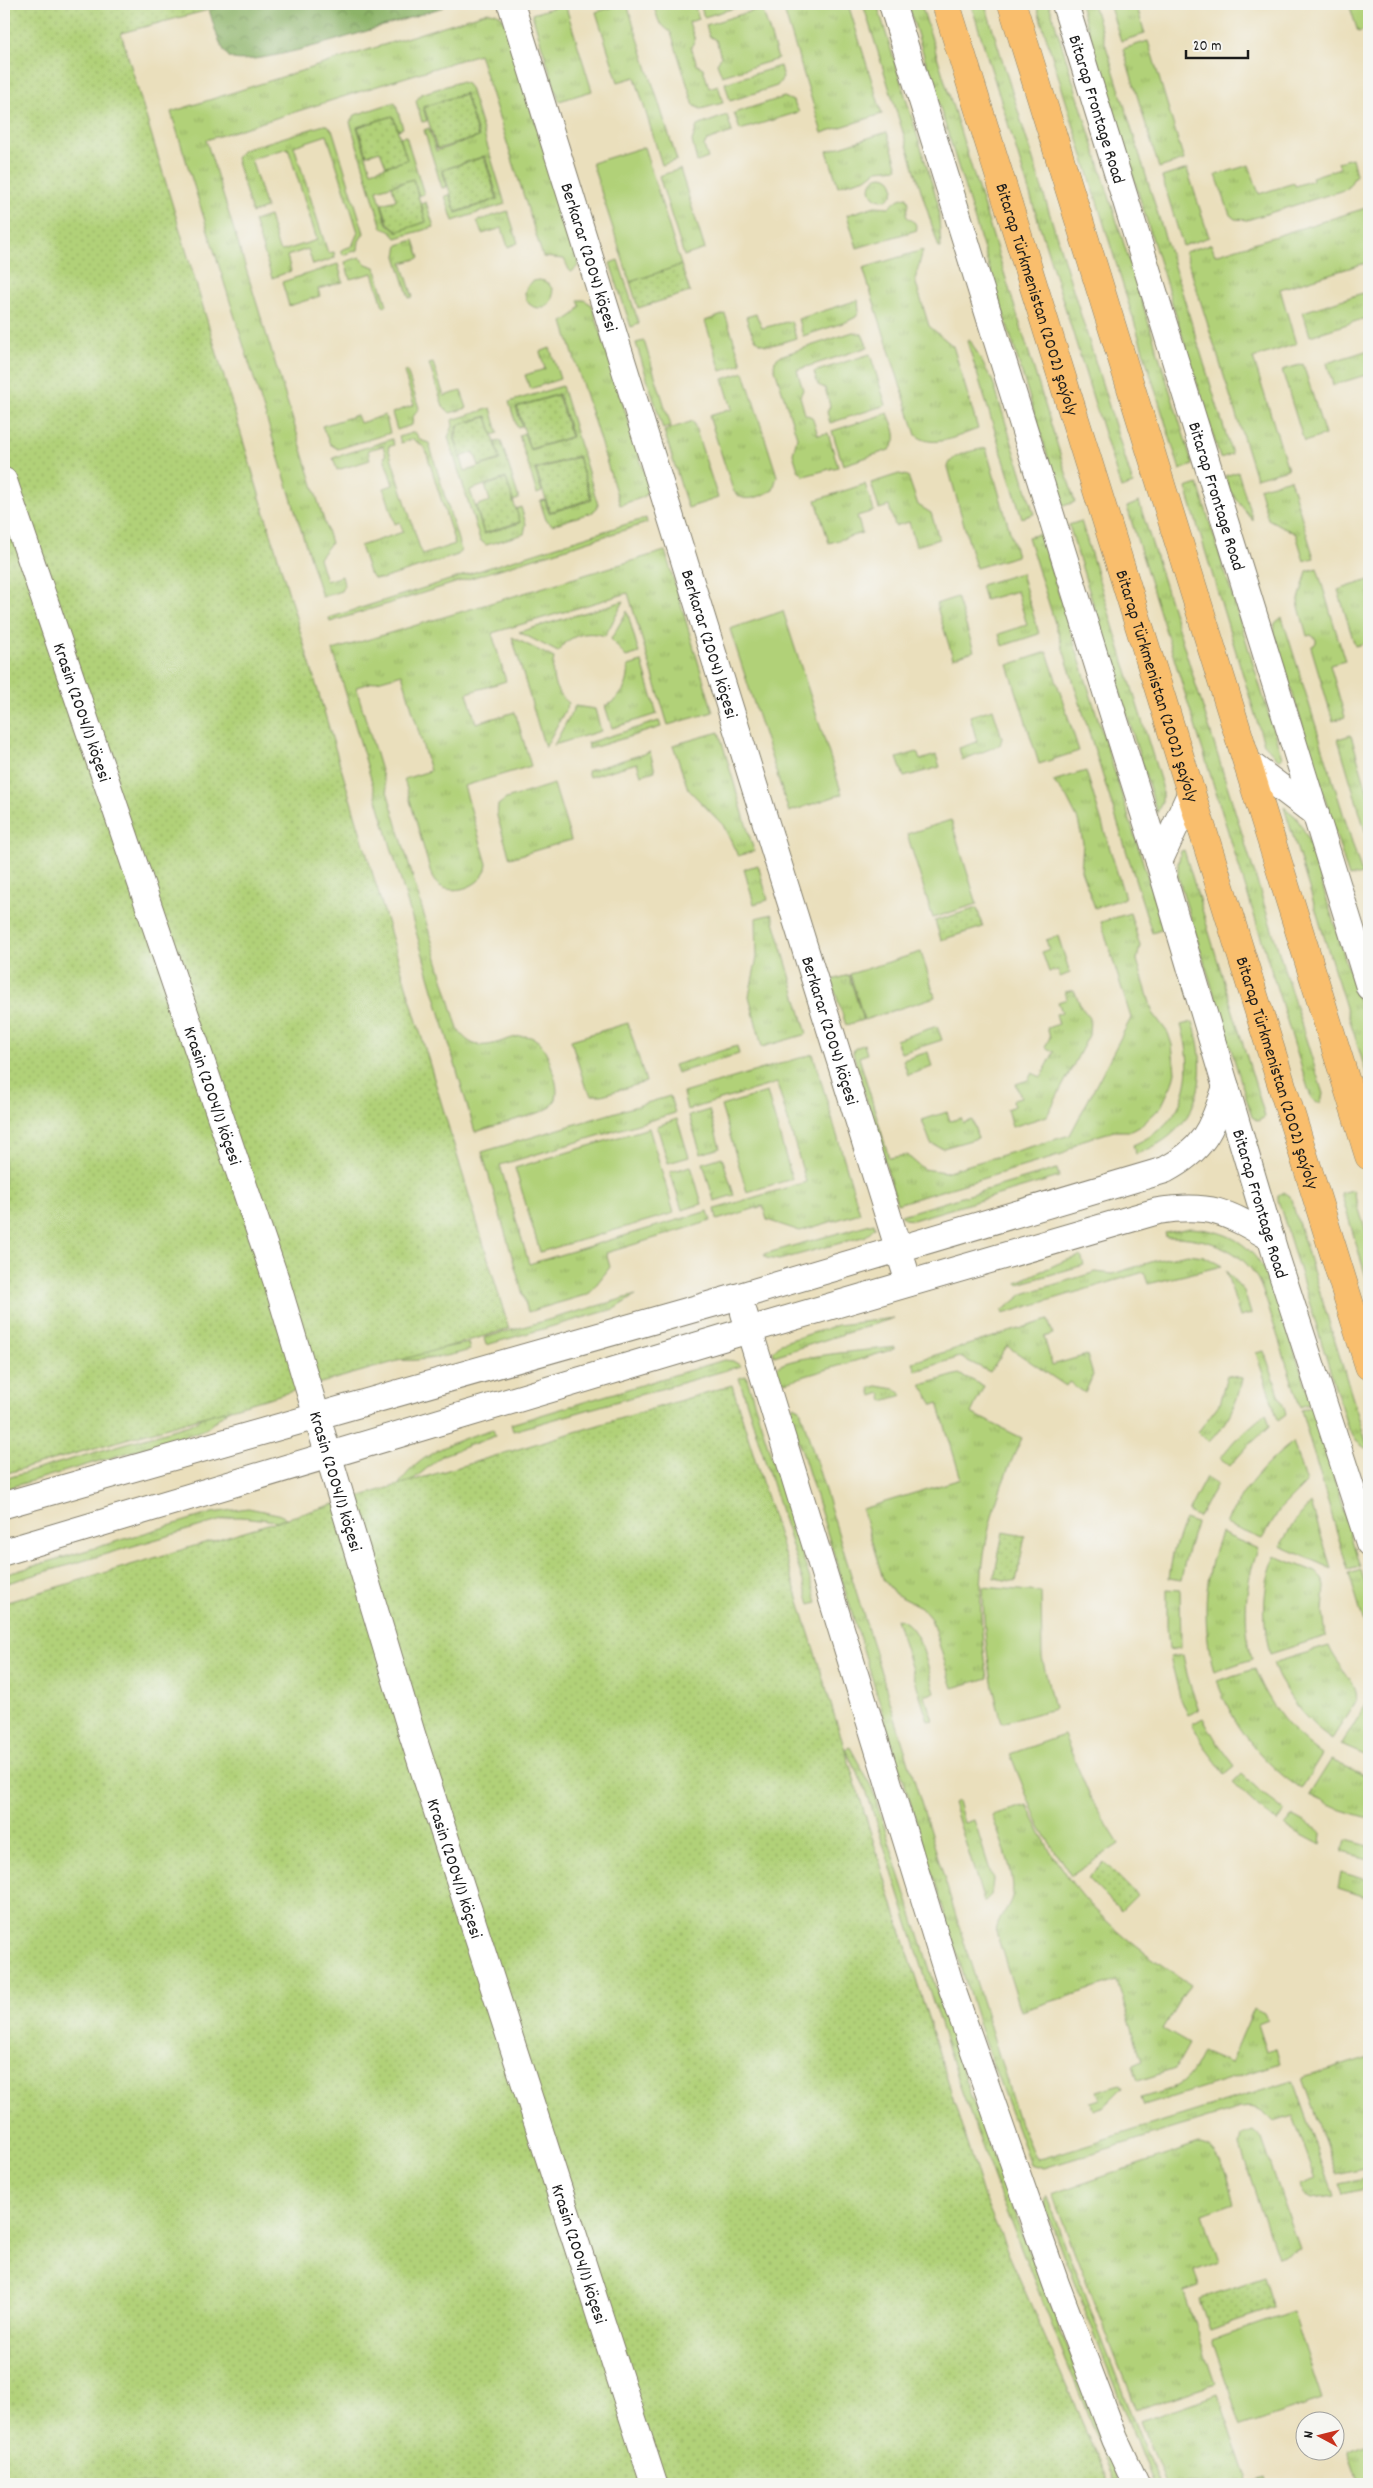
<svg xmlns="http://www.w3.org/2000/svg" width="1373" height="2488" font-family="Dekko,sans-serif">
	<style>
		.grass { fill: url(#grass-tufts); stroke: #66764a }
		.forest { fill: url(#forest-crowns); stroke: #546842 }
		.park { fill: url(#park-dots); stroke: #66764a }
		.garden { fill: #b1d178; stroke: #66764a }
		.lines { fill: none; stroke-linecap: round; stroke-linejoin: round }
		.minor-casing { stroke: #837e6c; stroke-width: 28 }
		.major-casing { stroke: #837e6c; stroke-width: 29 }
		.minor { stroke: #fff; stroke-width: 26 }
		.major { stroke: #f9be6d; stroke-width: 28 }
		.labels { text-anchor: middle; stroke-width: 4; stroke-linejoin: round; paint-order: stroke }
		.street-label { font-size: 18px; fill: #1c1c1c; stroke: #f6f6f2 }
	</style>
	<defs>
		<pattern id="grass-tufts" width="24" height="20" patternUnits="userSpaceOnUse" patternTransform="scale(1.25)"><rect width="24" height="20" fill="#b1d178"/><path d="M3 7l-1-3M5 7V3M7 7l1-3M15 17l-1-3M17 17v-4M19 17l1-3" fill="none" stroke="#98b367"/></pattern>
		<pattern id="forest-crowns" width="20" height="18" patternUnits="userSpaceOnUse" patternTransform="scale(1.25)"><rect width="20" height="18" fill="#8cb368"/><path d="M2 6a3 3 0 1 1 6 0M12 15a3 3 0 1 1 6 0" fill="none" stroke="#729155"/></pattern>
		<pattern id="park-dots" width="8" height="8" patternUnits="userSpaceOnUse" patternTransform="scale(1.25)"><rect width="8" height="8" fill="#b1d178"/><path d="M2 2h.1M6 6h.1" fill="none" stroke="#98b367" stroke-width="1.8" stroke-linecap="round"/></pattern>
	</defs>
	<rect width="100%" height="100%" fill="#f6f6f2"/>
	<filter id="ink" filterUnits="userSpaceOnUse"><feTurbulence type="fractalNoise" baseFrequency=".02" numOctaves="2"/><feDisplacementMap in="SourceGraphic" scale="10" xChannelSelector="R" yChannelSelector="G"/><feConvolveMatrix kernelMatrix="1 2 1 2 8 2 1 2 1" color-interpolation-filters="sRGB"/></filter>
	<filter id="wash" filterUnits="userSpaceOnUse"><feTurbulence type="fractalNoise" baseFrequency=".0096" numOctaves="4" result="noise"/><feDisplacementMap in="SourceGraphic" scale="20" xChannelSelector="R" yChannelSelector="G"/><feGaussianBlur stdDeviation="1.12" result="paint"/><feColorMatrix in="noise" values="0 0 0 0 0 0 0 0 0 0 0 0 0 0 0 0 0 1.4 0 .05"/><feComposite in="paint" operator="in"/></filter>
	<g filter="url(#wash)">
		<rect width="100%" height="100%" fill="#eadfbc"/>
		<path class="grass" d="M565,4L592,91L559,101L532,14Z
			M623,4H627L677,160L662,165L635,77L618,82L596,12Z
			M653,4H694L699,19L689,22L695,40L691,47L697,65L703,68L709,88L718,85L723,103L701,109L694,106L671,33L659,22Z
			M700,4H748L704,17Z
			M782,4H848L882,114L822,133Z
			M863,4H877L938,203L941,248H939Z
			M908,4H921L1075,502L1063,506Z
			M971,4H985L1133,484L1121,488Z
			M1036,4H1049L1193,465L1180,470Z
			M1080,4H1093L1232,454L1220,458Z
			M1109,4H1136L1145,34L1121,41Z
			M762,8L778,59L722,76L717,63L721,57L716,40L709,36L706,25Z
			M488,12L497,13L503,18L579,263C577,268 575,270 570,272L564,259L543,257L479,54L206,140L331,543L319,558L326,581L342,576L344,585L341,591L322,597L171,112Z
			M1148,41L1184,160L1159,168L1123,49Z
			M780,66L783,78L777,86L730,101L725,83Z
			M459,82L466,83L470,88L505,204L453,221L445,196L450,195L456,213L498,199L485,156L442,170L447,187L442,188L424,130L429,128L436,151L479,137L465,93L423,107L427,121L422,122L416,101L421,94Z
			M784,97L793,101L799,112L740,130L734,113Z
			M395,102L403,128L398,130L393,116L357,127L371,171L407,160L400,137L406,136L424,194L419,196L413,179L377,190L387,224L398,231L426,222L421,204L426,202L434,227L396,238L390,231L382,228L350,122L355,115Z
			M727,115L732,132L707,141L704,146L708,158L697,162L692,141L697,126Z
			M324,125H328L333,132L364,233L359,241L358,250L343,255L341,250L352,246L358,232L327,135L294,146L328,253L334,252L335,258L313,265L308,249L287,256L291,271L272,278L254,221L269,216L279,250L282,251L317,240L288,148L251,159L266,208L252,213L236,158L243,150Z
			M887,132L898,168L877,170L866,178L838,186L827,151Z
			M1352,158L1356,175L1347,189L1247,220L1235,219L1230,215L1216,175L1249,165L1259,194L1294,183L1295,186L1313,180L1312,177L1340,168L1338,162Z
			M680,169L705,249L684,256L659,176Z
			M1187,169L1209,237L1183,246L1162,177Z
			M870 188a12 12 0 1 1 24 0a12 12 0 1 1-24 0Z
			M907,197L909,204L906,216L915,223L917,230L857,248L847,215L875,206L889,207L899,199Z
			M1369,207V262L1280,289L1296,344L1253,358L1288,469L1256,478L1185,252L1211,244L1215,255Z
			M508,211L518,243L508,247L502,228L482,234L477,221Z
			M414,240L420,258L402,263L413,297L409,298L396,256L398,245Z
			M923,250L915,280L929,326L953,346L978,429C959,435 933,450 916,435L863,268Z
			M360,257L366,264L375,267L387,305L383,306L373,273L350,279L345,262Z
			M618,260L639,324L631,327L610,263Z
			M338,264L343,282L318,289L320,296L289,306L282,282Z
			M525 294a14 14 0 1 1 28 0a14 14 0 1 1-28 0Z
			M1369,291V317L1310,336L1303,312Z
			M578,300H584L592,305L649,487L644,497L620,505L563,322L575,314L580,306Z
			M858,300L859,312L856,317L846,322L803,336L798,319Z
			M725,314L742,364L721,371L705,321Z
			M756,314L762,328L791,321L796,338C765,348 757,352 746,317Z
			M853,332L862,334L868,347L797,370L803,390L800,396L805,414L812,417L818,435L828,433L838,467L804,476L798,470L793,454L797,437L774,366L775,360L780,356Z
			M970,340L993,382L1034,514L1022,518L967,341Z
			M644,341L671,426L663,429L636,343Z
			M550,348L560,379L530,389L525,375L545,369L540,352Z
			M1369,350V374L1333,385L1327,363Z
			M870,354L886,405L830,423L827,412L830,406L825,388L818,385L814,372Z
			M433,363L444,396L461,391L467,408L450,413L443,406L429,364Z
			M1303,364L1325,435L1304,442L1282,370Z
			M407,371L419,408L413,417L412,425L397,430L392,413L414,405L404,372Z
			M744,372L777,476L773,490C760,497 742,505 733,490L709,416L732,409L723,379Z
			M562,386L598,505L593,512L552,525L546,520L540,501L545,500L549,513L592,500L578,456L535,469L542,492L537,494L519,435L524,433L530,450L572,437L559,394L516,407L522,426L517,427L509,402Z
			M491,408L498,433L493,435L487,416L458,425L454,437L465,471L500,460L495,442L501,441L519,499L513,501L506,478L470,490L484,534L520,523L516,509L521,507L526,524L524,534L486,545L480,540L448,437L453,426L452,420Z
			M888,413C893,426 901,440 889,450L843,465L832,431Z
			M357,415L360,423L385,415L390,433L338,449L330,444L322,426Z
			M693,421L718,498L688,508L664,431Z
			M415,432L420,440L429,443L461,550L458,555L382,579L374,578L369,573L360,546L403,532L400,522L395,524L384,488L393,485L384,457L386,456L383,446L368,450L370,460L337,470L333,458L392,439L394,445L388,447L422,555L455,544L425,448L413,439L401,443L399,437Z
			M986,448L1017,556L976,568L948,467C951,453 974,451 986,448Z
			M1238,472L1253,521L1230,491L1225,476Z
			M899,474L908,476L918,505L931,513L939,539L916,546L909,522L895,526L889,506L879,509L871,483Z
			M1290,479L1314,558L1304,561L1296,534L1268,519L1259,488Z
			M865,484L874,511L857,516L862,533L829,543L816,500Z
			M1198,484L1282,758L1278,759L1264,744L1186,488Z
			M1139,502L1323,1094L1321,1102L1317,1103L1311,1098L1127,507Z
			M646,518L647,523L330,622L329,618Z
			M1081,521L1162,786V801L1157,813L1069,525Z
			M1040,534L1164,929L1152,933L1028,537Z
			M665,551L713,712L668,725L628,593L492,633L506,681L467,693L476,723L515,712L531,766L464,786L487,864C486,888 443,901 432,877L404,779L430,771L402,674L356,687L458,1029C487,1077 530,997 551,1065C554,1076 559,1087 556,1099L551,1107L541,1112L475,1132L333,650Z
			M1317,568L1345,661L1330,665L1345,717L1333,721L1311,647L1316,643V639L1311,635L1307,636L1298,603L1307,571Z
			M1021,573L1039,634L1002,646L999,634L1027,625L1017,591L985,600L981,585Z
			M1369,580V642L1355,646L1338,590Z
			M957,597L974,651L953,658L936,604Z
			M624,601L605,636C587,630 568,635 558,652L519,632Z
			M627,611L639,653L626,657L611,639Z
			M1282,617L1362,874L1349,877L1274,633L1275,623Z
			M512,637L554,658C550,676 554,692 569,703L545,748Z
			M1047,652L1079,751L1039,764L1008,665Z
			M642,662L657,714L612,728L605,706C621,699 630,684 628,666Z
			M575,706L595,709L601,731L554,745Z
			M993,709L1002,738L1000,745L962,760L959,748L977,742L970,716Z
			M659,721L661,727L589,749L587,743Z
			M719,732L754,851L738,856L723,825L688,789L673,745Z
			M1351,735L1369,797V844L1338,739Z
			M650,752L655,771L641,775L637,763L589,777L587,771Z
			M917,752L920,760L936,755L940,767L904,777L897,758Z
			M1086,771L1125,898L1095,908L1081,870L1083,843L1078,820L1067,798L1053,781Z
			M554,784L571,840L510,858L497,816L498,805L506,799Z
			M1284,807L1296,817L1307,836L1369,1036V1082Z
			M1184,850L1264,1113L1265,1117L1258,1121L1252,1117L1178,877V864L1181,851Z
			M758,865L768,900L754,904L744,869Z
			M1130,913L1140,946L1137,960L1153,1013L1168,1033L1172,1045L1175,1072L1172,1084L1161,1107L1142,1125L1131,1131H1114L1080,1141L1062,1155L897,1204L853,1053L854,1049L864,1044L867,1054L859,1057L889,1158L907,1155L923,1169L945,1172L1070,1135L1131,1018L1101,922Z
			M772,914L807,1034L762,1047L749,996L757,957L756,918Z
			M1058,936L1070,973L1060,977L1058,970L1049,972L1042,952L1049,949L1046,940Z
			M849,975L863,1020L846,1025L831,980Z
			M1074,990L1081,1007L1090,1018L1089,1035L1047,1116L1012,1127L1007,1109L1014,1106L1013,1100L1021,1098L1016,1084L1028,1080L1032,1073L1041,1077L1054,1052L1045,1047L1050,1037L1047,1028L1059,1024L1056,1014L1062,1012L1058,1002L1067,999L1065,992Z
			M1193,1022C1211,1079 1198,1133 1136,1154L1133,1145C1186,1123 1197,1077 1181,1025Z
			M628,1023L646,1082L602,1095H592L585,1086L571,1040Z
			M937,1026L942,1040L901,1053L896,1040Z
			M737,1046L739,1054L677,1073L674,1065Z
			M928,1052L932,1067L908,1075L903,1060Z
			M813,1054L860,1213L800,1231L767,1220L763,1206L717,1220L715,1209L806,1182L777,1083L687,1110L683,1093Z
			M670,1096L675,1113L500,1165L529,1264L708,1211L711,1221L606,1253L610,1267L589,1294L528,1312L482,1152Z
			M709,1110L720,1148L701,1154L689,1116Z
			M947,1112L950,1121L961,1118L963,1123L972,1120L978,1138L943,1148L931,1144L922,1120Z
			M677,1119L689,1157L668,1163L657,1126Z
			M722,1157L734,1195L714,1201L703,1163Z
			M691,1166L702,1204L682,1210L670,1172Z
			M1057,1169L1059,1177L913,1220L904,1219L901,1215Z
			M1353,1190L1369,1242V1287L1341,1193Z
			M1284,1192L1290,1196L1369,1451L1356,1441L1347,1426L1278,1200V1196Z
			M874,1223L875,1227L866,1236L779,1260L766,1258L764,1254Z
			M1190,1228C1256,1232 1266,1269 1285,1323C1294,1350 1303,1377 1312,1403L1300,1407C1292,1381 1284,1356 1276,1331C1269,1312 1265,1290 1254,1273C1235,1245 1198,1236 1166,1237L1165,1233Z
			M1188,1254L1204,1256L1222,1266L1148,1284L1144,1272L1003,1314L1002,1311L1023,1294L1096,1272L1112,1274L1158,1260Z
			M1081,1256L1084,1265L1018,1284L1017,1282L1064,1261Z
			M1226,1271L1244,1291L1251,1314L1240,1317Z
			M636,1295L614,1309L486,1345L484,1338Z
			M894,1318L774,1356L773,1351L781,1343L838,1325Z
			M1048,1320L1053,1334L1044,1337L1052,1365L1087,1355L1093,1375L1085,1393L1069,1382L1066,1386L1007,1346L990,1372L960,1357L916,1371L913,1362Z
			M468,1343L470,1350C440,1359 413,1362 382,1360Z
			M894,1347V1349L786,1382L779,1379L776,1369C781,1356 876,1350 894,1347Z
			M1264,1351L1286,1414L1278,1420L1256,1353Z
			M724,1360L733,1361L741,1366L513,1431L511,1424Z
			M959,1374L984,1386L971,1413L1022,1438C982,1521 972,1587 988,1678L953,1688L931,1619L921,1607L895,1594L883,1579L862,1509L961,1479L938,1403L933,1405L921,1385Z
			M1227,1375L1242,1378C1238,1404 1227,1423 1209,1442L1198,1432L1219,1404Z
			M746,1376L817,1602L810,1604L739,1378Z
			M877,1386L895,1389L903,1395L883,1401L881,1393L872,1396L870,1388Z
			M233,1406L207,1428L192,1434L4,1489V1479L189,1425L216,1410Z
			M794,1406L800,1409L1020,2124L1034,2155L1037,2159L1044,2158L1293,2081L1334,2196L1312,2199L1305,2195L1299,2185L1316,2179L1293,2116L1274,2122C1263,2111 1258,2105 1241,2108L1044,2168L1030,2164L983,2038L790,1412Z
			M1313,1406L1360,1567L1348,1570L1301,1410Z
			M1266,1413L1270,1426L1245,1449L1230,1466L1220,1458L1235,1440Z
			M493,1429L495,1436L443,1455L392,1497C411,1455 452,1442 493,1429Z
			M1293,1442L1306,1483L1280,1509L1262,1539L1226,1524C1241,1491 1264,1464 1293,1442Z
			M1206,1477L1217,1484L1199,1517L1188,1512Z
			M1311,1503L1331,1568L1280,1546L1295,1521Z
			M248,1508L278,1514L290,1520C270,1523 252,1516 232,1517L4,1584V1575L212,1513Z
			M1185,1519L1196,1523L1186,1556L1181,1580L1169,1578L1173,1553Z
			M1221,1533L1258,1549C1244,1585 1243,1622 1252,1659L1214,1672C1202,1625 1203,1578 1221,1533Z
			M1275,1556L1316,1572L1322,1578L1325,1586L1323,1612L1326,1636L1270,1654C1262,1621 1262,1587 1275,1556Z
			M1361,1570L1369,1598V1640L1349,1574Z
			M1167,1589L1180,1590L1181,1648L1169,1650L1167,1626Z
			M896,1619C921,1620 928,1672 935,1692L925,1696L933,1720L928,1721Z
			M1329,1646C1335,1663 1361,1686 1356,1701L1332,1739C1304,1720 1285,1695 1273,1663Z
			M1183,1655L1188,1679L1199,1710L1188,1715L1180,1697L1170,1657Z
			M1255,1669C1269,1705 1291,1733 1322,1755L1301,1789C1261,1762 1233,1726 1217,1681Z
			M1369,1700V1757L1341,1745Z
			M1203,1718L1217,1742L1235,1766L1225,1774L1206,1749L1192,1724Z
			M850,1747L872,1788L965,2080L1007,2194L1121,2484H1115L1000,2195L958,2081L866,1790L845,1749Z
			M1331,1760L1369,1777V1818L1341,1810L1309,1795Z
			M1242,1774L1262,1793L1285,1811L1278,1822L1254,1803L1233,1783Z
			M958,1801L964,1823L974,1820L993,1880L991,1895L984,1902L953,1803Z
			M1027,1805C1065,1892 1112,1933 1190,1984L1163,2029L1189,2044L1175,2069L1138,2081L1133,2065L1142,2061L1117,1981L1021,2011L996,1932C998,1917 1008,1910 1012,1897C1017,1875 999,1837 992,1815Z
			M1293,1816L1322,1832L1321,1845L1285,1826Z
			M1346,1840L1369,1846V1859L1342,1852Z
			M1341,1872L1369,1881V1898L1338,1888Z
			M1254,2008L1264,2013L1267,2020L1257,2024L1266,2052L1276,2049L1280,2063L1144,2106L1141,2098C1177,2087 1186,2088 1202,2052L1230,2064Z
			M1369,2057V2167L1336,2174L1302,2078Z
			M1121,2084L1123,2087L1104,2106L1093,2110L1091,2102L1100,2099L1097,2091Z
			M1253,2131L1262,2139L1300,2249L1277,2257L1240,2147L1242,2135Z
			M1199,2144C1222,2144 1228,2186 1234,2203L1203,2214L1219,2262L1194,2271L1199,2287L1184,2292L1215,2384L1136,2410L1052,2194Z
			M1369,2177V2188L1343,2194L1339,2183Z
			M1046,2196L1153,2470L1159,2484H1153L1148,2472L1044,2205Z
			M1218,2394L1248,2483L1266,2477L1268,2484H1165L1140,2421Z
			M1369,2443V2484H1359L1347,2450Z"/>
		<path class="forest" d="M207,4H443L444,7C413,16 247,73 229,57C217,45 213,19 207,4Z"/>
		<path class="park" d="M4,4H231L121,33L509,1329L4,1474Z
			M465,94L478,137L437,149L424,107Z
			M393,116L407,160L386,166L380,151L367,155L358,127Z
			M484,157L497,199L456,212L443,170Z
			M413,179L426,222L398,231L388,223L382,204L396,200L392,186Z
			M681,265L690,292L638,308L630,282Z
			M558,395L571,437L530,449L517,407Z
			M487,417L500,459L479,466L474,452L461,457L455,438L459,425Z
			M578,457L591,499L550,512L536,470Z
			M506,479L520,522L484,533L476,506L490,501L485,486Z
			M977,908L983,927L941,940L935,921Z
			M732,1385L983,2195L1109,2484H4V1603Z
			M1003,1532L1025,1536L1016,1582L994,1578Z
			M1104,1862L1137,1895L1121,1911L1088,1878Z
			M1264,2277L1274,2308L1209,2330L1199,2299Z"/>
		<path class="garden" d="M1349,4H1369V29L1358,32Z
			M644,147L681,265L630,282L592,163Z
			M783,611L842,794L789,812L730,629Z
			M951,820L977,904L933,918L907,834Z
			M921,952L935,997L864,1020L850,974Z
			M767,1092L792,1179L747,1192L721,1106Z
			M649,1128L674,1213L540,1252L515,1168Z
			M983,1587L1041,1592L1042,1657L1054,1709L1002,1723C989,1677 983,1634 983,1587Z
			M1064,1735L1091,1799L1119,1844L1071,1876L1039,1826L1010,1754Z
			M1293,2312L1322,2399L1241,2426L1212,2340Z"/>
	</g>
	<g filter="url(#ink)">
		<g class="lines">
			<defs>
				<g id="minor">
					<path id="s1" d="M511,4L909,1283"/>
					<path id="s2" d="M892,4L1159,862L1277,1259L1369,1543"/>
					<path id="s3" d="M1065,4L1369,987"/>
					<path id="s4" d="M4,481L276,1280L412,1734L654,2484"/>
					<path d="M1247,762L1316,814"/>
					<path d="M1159,862L1191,792"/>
					<path d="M744,1313L950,1983L1056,2284L1115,2439L1136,2484"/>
					<path d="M4,1505L740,1296L1165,1170C1206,1148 1211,1129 1226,1087"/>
					<path d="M4,1552L749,1330L1158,1211C1211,1203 1226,1212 1271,1238"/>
				</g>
				<g id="major">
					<path id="s5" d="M946,4L1369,1366"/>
					<path d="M1012,4L1369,1156"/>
				</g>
			</defs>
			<use href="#minor" class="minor-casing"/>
			<use href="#major" class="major-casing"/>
			<use href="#minor" class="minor"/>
			<use href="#major" class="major"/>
		</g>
	</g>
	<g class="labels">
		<g class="street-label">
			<text dy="6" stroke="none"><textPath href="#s3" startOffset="110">Bitarap Frontage Road</textPath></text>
			<text dy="6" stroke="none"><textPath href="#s1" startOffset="265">Berkarar (2004) köçesi</textPath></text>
			<text dy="6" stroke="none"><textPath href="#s5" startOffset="309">Bitarap Türkmenistan (2002) şaýoly</textPath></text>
			<text dy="6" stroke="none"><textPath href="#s3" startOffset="515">Bitarap Frontage Road</textPath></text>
			<text dy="6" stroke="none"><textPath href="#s1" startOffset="670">Berkarar (2004) köçesi</textPath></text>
			<text dy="6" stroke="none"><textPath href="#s5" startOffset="714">Bitarap Türkmenistan (2002) şaýoly</textPath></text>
			<text dy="6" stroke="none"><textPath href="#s4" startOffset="244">Krasin (2004/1) köçesi</textPath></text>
			<text dy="6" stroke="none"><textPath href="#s1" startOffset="1075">Berkarar (2004) köçesi</textPath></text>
			<text dy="6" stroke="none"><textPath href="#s5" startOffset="1119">Bitarap Türkmenistan (2002) şaýoly</textPath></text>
			<text dy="6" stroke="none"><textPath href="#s4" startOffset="649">Krasin (2004/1) köçesi</textPath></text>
			<text dy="6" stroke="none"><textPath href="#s2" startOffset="1255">Bitarap Frontage Road</textPath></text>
			<text dy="6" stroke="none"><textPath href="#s4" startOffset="1054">Krasin (2004/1) köçesi</textPath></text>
			<text dy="6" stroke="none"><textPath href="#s4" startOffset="1459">Krasin (2004/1) köçesi</textPath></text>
			<text dy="6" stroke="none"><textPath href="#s4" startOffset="1864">Krasin (2004/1) köçesi</textPath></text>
		</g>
	</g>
	<rect width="1373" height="2488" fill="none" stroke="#f6f6f2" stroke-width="20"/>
	<g transform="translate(1320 2436) rotate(277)"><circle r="24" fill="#f6f6f2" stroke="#9f9f9c"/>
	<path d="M0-4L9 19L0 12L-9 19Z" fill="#c8321e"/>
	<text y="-8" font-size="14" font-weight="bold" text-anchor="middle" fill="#1c1c1c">N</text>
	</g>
	<path d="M1186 50v8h62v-8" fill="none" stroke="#1c1c1c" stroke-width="2.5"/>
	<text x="1193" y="50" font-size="15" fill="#1c1c1c" stroke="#f6f6f2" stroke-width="4" paint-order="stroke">20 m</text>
</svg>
